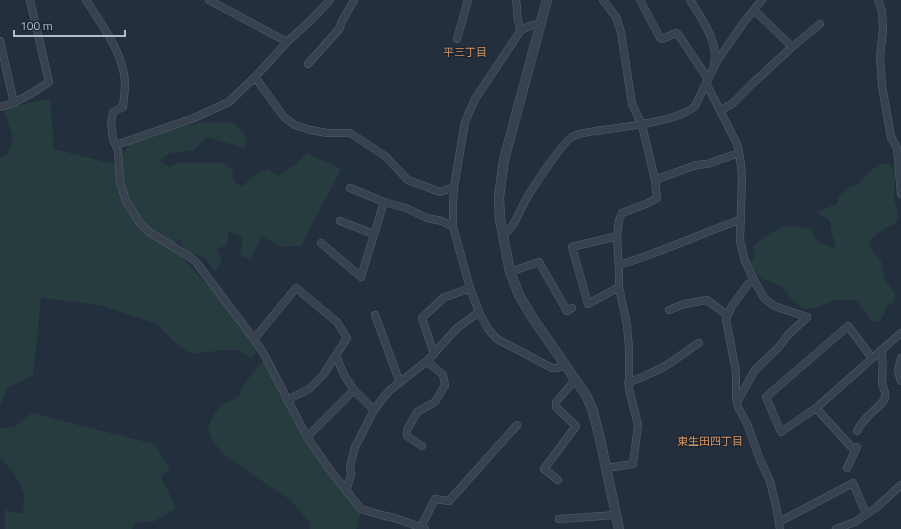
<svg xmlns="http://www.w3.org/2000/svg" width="901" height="529" font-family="'Titillium Web','Noto Sans JP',sans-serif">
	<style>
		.green { fill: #263c3f }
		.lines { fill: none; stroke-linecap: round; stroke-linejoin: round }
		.minor-casing { stroke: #565f6c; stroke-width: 8 }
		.tertiary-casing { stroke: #565f6c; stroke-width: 10 }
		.minor { stroke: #38414e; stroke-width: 7 }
		.tertiary { stroke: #38414e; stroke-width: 9 }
		.labels { text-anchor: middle; stroke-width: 3; stroke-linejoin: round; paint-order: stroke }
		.neighbourhood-label { font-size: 11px; fill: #d59563; stroke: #1d2633 }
	</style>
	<rect width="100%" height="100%" fill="#242f3e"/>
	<path class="green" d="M50,99L54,149L113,164L124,152L133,138L164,130L204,122L234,123L247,138L245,148L206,137L194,150L170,153L160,160L169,167L177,163H224L233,170V180L242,187L253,176L268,169L278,176L296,164L307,153L341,169L301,246L281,247L262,236L251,259L240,256L243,238L229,232L227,245L217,249L222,261L215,271L205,258L187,252L179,240L171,245L216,294L260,349L251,358L239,350H224L192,354L180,347L157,324L100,305L41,298L33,375L7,388L0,406V157L8,154L13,138L4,108Z
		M881,164H889L895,172L894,199L896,205L898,217L896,223C884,228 876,233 869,243L874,253L881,261L884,278L895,294L894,302L888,305L885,308V313L880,321L874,322L869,319L865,311L855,300H834L826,304L812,309L803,308L793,301L782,286L767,280H764C757,275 753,271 751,263L755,255L753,247C756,240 779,228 787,226C796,225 804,227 812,230C813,233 814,238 816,240C820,244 831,248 836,248L834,240L831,234C831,226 833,219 822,217L819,212L821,210L837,204L839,196L849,188L858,184L870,171Z
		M264,360L308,440L340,488L361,511L356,529H310L309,521L289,499L250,473L224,454L213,442L208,428L213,415L222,405L238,397L247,380Z
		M31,413L154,444L170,469L161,477L176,508L155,521L135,523L132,529H5V510L23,514L24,493L13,472L0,458V429L14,427Z"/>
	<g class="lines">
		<defs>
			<path id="minor" d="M86,0C102,26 122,50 125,81C125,90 124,99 123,107L113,112L111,123L113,139L118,151L120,182L126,201L140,223L149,232L190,257L196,262L254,339L265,356L307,437L333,474L361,509L381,515L395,518L425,529
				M209,0L287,42
				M516,0C518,11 516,21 521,30
				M603,0L616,17L621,32L632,104L642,125L655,180L657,198L646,204L622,213L619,220L617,236L619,271V287L627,325L629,349V389L638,425L633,464L607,468
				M640,0L660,38L662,39L676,33L678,34L708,79
				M690,0C701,18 719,42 714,64
				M878,0L882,11L883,30L880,57L882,86L891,137L897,148L901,194
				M754,10L792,47
				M541,24L532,25L521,30L475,99L465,122L454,187L453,204V227L470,288L479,312L488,329L497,339L552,368H557L565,365
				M457,39L468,0
				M0,41L14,103
				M308,64L340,28L341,23L354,0
				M255,77L284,117L295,125L311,130L327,133H350L385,156L408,180L440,192L454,187
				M706,83L737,144L740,157L742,177L740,241L745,261L754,280L764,298L774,306L807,317L787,336L779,347L755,370L737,402
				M0,107C18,103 34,92 49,82L30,0
				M721,110L732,104L753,83L792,47L820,24
				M116,145L194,118L229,102L255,77L287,42L310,21L330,0
				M655,180L696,165L707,164L739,153
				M350,188L384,202L406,208L427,218L442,221L453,227
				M340,221L374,234
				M503,235C515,228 519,210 527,198C533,187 564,141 572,137C581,132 592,132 602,130C624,127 680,121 695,106L717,61L744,22L762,0
				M617,236L572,247L588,304L619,287
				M321,243L361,277L384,202
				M619,265C660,253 699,234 740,220
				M510,272L539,262L567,311L572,308
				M754,280L748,284L732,306L726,319L736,372V397L738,407L748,426L760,460L770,481L776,506L780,529
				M669,310L684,304L707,300L727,315
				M375,315L400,383
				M254,339L296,288L337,322L347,338L323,375L309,389L287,400
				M434,354L422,318L443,298L470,288
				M336,356L344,375L354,390L374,410
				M872,358L848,326L766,397L781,432L816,408L901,333
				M901,358L898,371L901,381
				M628,383C643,376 660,371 673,361C682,355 689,349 699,343
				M816,408L855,451
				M857,431C865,415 875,412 884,400C888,393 882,388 882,382C882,371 884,361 881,350
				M307,437L354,390
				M422,446L407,436V430L417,412L435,402L445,385L443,375L427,361
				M847,468L857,447
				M558,480L544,469L576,426L556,407V402L575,380
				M346,491L351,475L350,467L355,447L374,410L383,398L390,390L427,361L457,328L479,312
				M559,519L616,515
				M779,522L853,483L866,514
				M421,527L435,499L449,501L517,425
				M836,529L855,522L877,507L901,485"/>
			<path id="tertiary" d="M547,0L504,160L499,197L500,219L510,272L519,295L532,317L586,395L593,411L600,439L619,529"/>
		</defs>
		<use href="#minor" class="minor-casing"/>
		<use href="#tertiary" class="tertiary-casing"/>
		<use href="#minor" class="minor"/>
		<use href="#tertiary" class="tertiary"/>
	</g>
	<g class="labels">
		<g class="neighbourhood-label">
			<text x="465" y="56">平三丁目</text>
			<text x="710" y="445">東生田四丁目</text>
		</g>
	</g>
	<path d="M14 30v6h111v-6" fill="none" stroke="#b4bcc9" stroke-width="2"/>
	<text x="20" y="30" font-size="12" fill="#b4bcc9" stroke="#1d2633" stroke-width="3" paint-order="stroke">100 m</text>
</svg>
